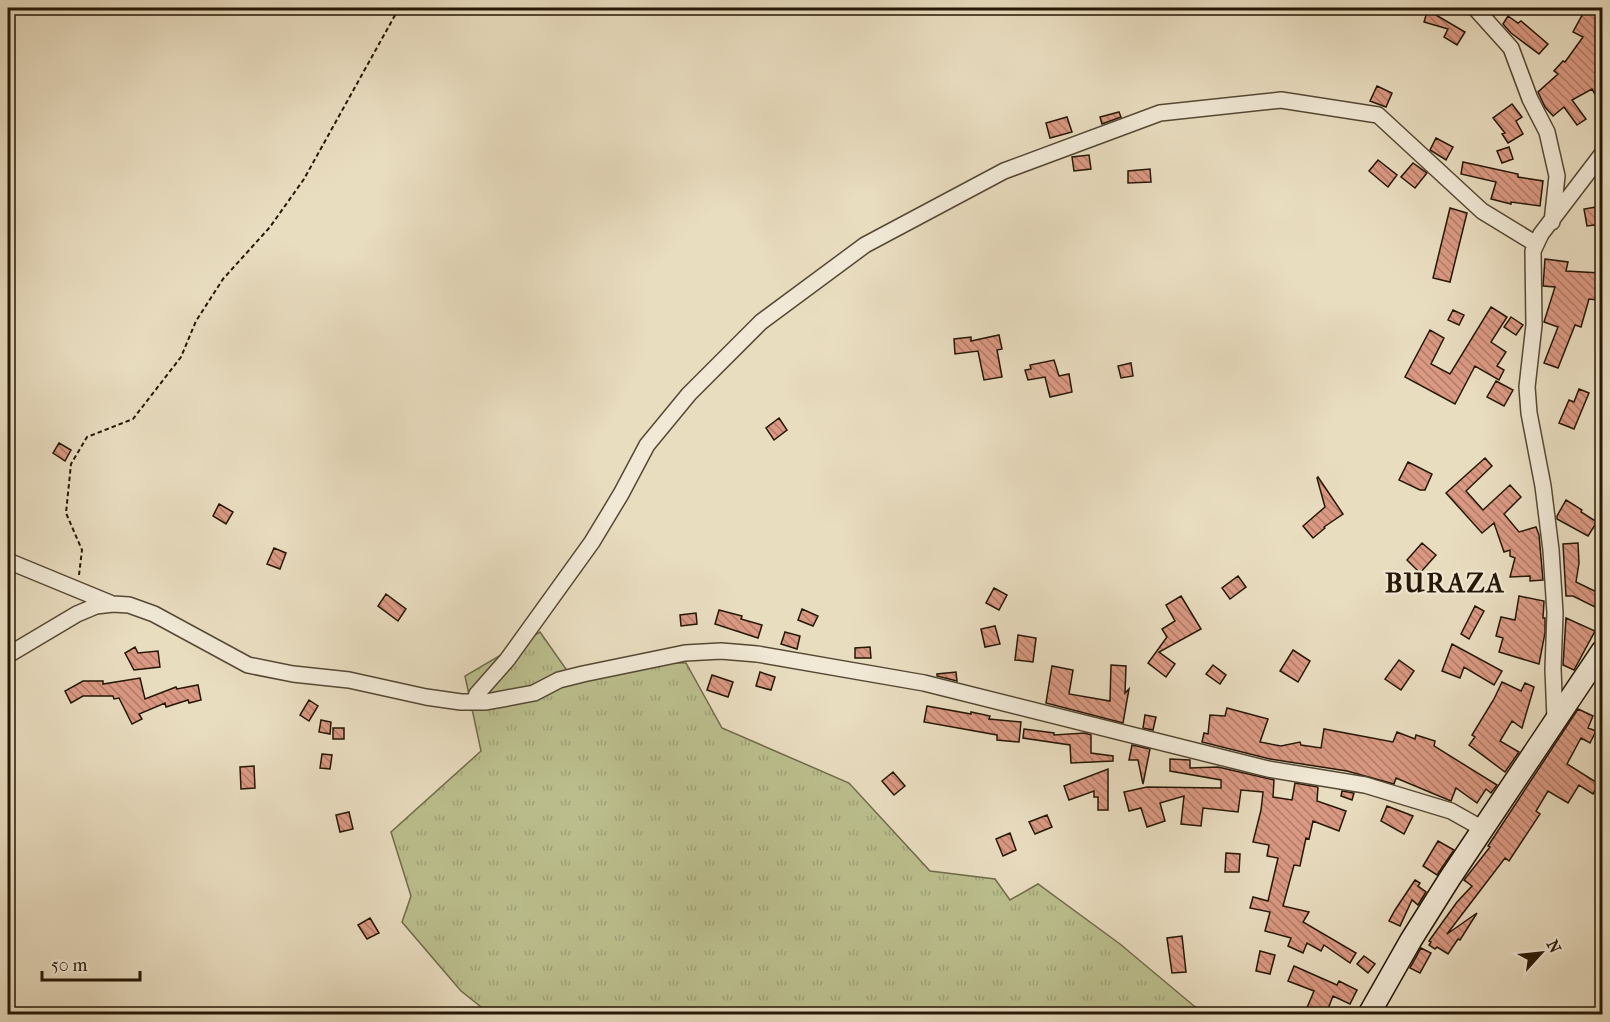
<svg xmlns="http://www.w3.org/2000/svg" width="1610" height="1022" font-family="'IM FELL French Canon',serif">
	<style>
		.grass { fill: url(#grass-tufts); stroke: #706b4a; stroke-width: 1.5 }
		.building { fill: url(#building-back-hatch); stroke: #251705; stroke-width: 1.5 }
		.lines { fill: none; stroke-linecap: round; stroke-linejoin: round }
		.street-casing { stroke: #564834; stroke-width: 18 }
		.secondary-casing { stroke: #251705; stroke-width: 24 }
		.path { stroke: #251705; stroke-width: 2; stroke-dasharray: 4.5 3; stroke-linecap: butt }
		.street { stroke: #f1e9d6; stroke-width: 15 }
		.secondary { stroke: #f1e9d6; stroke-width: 21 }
		.labels { text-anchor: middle; stroke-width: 4.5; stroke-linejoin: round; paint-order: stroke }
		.district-label { font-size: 27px; font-weight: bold; letter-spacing: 1.5px; fill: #251705; stroke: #f1e9d6 }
	</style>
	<defs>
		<pattern id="grass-tufts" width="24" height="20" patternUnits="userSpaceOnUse" patternTransform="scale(1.5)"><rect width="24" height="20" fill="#bcbf8e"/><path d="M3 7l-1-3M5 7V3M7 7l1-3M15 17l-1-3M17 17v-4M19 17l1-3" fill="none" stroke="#a1a379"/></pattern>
		<pattern id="building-back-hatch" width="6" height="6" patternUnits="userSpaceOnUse" patternTransform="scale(1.5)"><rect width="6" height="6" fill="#db9983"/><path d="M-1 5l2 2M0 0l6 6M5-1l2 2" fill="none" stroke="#b17c69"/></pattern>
	</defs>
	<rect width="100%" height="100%" fill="#e9ddc0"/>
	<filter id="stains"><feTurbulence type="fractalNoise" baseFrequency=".00333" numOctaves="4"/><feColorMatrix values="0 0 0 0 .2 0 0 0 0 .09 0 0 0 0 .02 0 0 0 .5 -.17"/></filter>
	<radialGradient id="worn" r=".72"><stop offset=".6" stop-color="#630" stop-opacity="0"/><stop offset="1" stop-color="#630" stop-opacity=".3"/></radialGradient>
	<path class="grass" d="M540,632L575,682L659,663H686L722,728L849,783L930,871L995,879L1010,900L1038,884L1120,944L1194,1006L1207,1014H490L461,991L402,922L411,896L391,832L481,751L465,676Z"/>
	<path class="building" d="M1586,8H1602V106L1592,89L1572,100L1586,119L1577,125L1564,107L1553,116L1545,107L1538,92L1558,74L1554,71L1563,61L1565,62L1583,37L1573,32Z
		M1427,12L1436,15L1465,32L1457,45L1444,37L1448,29L1424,22Z
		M1508,16L1518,23L1521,21L1548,44L1539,54L1511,33L1503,24Z
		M1377,86L1392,93L1386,107L1370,101Z
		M1512,104L1522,117L1516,121L1523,134L1508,143L1502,134L1505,133L1493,118Z
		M1119,112L1121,117L1102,124L1100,117Z
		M1067,117L1072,132L1050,138L1046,123Z
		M1436,138L1453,147L1446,160L1430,150Z
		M1509,147L1513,159L1502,163L1497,151Z
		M1089,155L1091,169L1074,171L1072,157Z
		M1378,160L1397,175L1388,187L1369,171Z
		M1463,162L1518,174V177L1543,181L1540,206L1511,202V204L1491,199L1496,182L1461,174Z
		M1413,163L1427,173L1415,188L1401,177Z
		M1150,169L1151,182L1128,183V171Z
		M1602,206V224L1587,226L1584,209Z
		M1450,208L1467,213L1450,282L1433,278Z
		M1545,259L1568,262L1566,271L1600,273L1598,300L1589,299L1581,327L1575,325L1558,368L1544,363L1558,327L1544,322L1555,287L1543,286Z
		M1491,307L1507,317L1491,342L1506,352L1497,366L1504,370L1499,380L1475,366L1455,404L1405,377L1430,330L1444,338L1431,364L1450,374Z
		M1453,310L1464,315L1459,325L1448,320Z
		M1511,317L1523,325L1516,335L1504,327Z
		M999,335L1002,349L997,350L1002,377L984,380L978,351L955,354L954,339L971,337V341Z
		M1054,360L1059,376L1069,374L1072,392L1050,397L1045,377L1028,380L1025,370L1031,369L1030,365Z
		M1131,363L1133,376L1121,378L1118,366Z
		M1496,381L1513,390L1504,406L1487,397Z
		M1579,389L1589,393L1574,429L1559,423L1569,400L1574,402Z
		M779,418L787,430L774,440L766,428Z
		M59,443L71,450L65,461L53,453Z
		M1485,458L1492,466L1466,491L1483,510L1510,485L1521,497L1504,514L1519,532L1536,527L1539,535L1543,580L1530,581V576L1510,577L1515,558L1510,556V550L1504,552L1494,523L1482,533L1446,493Z
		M1408,462L1432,474L1425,490H1420L1399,480Z
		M1318,477L1343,514L1324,527L1325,528L1313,538L1303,526L1325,507L1317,478Z
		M1566,500L1582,510L1581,512L1597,522L1588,536L1557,519V516Z
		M219,504L233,512L226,524L213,516Z
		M1422,543L1436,555L1420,573L1407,560Z
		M1578,543L1579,563L1576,582L1601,594L1595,607L1573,596H1566L1563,544Z
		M274,548L286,553L280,569L267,564Z
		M1238,576L1246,587L1230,599L1222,588Z
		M994,588L1007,595L999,610L986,603Z
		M386,594L406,609L398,621L378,606Z
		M1181,596L1201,629L1159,652L1175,664L1166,677L1148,663L1167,637L1162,629L1175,621L1166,605Z
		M1519,596L1544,601L1543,618H1545V633L1539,664L1499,652L1503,638L1496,636L1501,617L1515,620Z
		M1475,606L1484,611L1469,639L1461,634Z
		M802,609L818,616L813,626L798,620Z
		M719,610L742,616L741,619L762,625L758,638L715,624Z
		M696,613L697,624L681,626L680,615Z
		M1566,618L1595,631L1574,670L1563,665Z
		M995,626L1000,644L985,647L981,629Z
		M785,632L800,636L797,649L781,644Z
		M1018,635L1036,638L1033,662L1015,660Z
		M1452,644L1502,671L1494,685L1464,667L1460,678L1442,671Z
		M135,647L138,653L158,651L160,667L134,670L125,653Z
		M870,647L871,658H855V648Z
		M1293,650L1310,661L1298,682L1280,671Z
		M1399,660L1414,671L1401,690L1385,679Z
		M1111,665L1126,666L1125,693L1129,689L1123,723L1046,703L1052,666L1073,670L1069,694L1110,701Z
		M1213,665L1226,675L1220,684L1206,674Z
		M760,672L775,677L771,690L756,686Z
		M956,672L957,681L937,676V674Z
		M712,675L733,682L728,697L707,690Z
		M140,678L145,699L176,687L177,689L198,685L201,700L189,703L188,700L166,707L165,703L139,714L142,719L132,724L119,698L114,699L113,696H83L71,703L65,691L83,681H103V684Z
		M1502,682L1521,691L1525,683L1534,687L1522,728L1512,721L1500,741L1519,752L1505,772L1469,745L1475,737L1472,735L1494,699Z
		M309,700L318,706L309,721L300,715Z
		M927,706L971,714V712L990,716L989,719L1021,722L1019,742L997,740V735L924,722Z
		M1227,708L1268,719L1260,742L1281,746L1300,742L1301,745L1321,748L1324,729L1393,742L1397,732L1415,739L1416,735L1435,741L1434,746L1497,785L1491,793L1486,789L1477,803L1456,788L1451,801L1396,778L1394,784L1347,771L1270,759L1202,742L1204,733L1208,734L1210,715L1225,716Z
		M1578,709L1593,716L1588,728L1596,731L1590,743L1581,738L1567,764L1599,784L1593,794L1579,785L1568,803L1548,791L1536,811L1540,814L1509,861L1505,858L1447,934L1477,913L1460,940L1458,939L1448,954L1437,947L1435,949L1429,945L1431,942L1429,941L1457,902L1472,886L1464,880L1490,847L1488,846Z
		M1145,715L1156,717L1153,730L1143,728Z
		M321,720L331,722L330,734L319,732Z
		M333,728H344V739H333Z
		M1024,729L1054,733V735L1085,733L1091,735V753L1113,756V761L1071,763L1070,745L1023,738Z
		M1132,745L1150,749L1143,784L1138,760H1129Z
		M322,754L332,755L330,769L320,768Z
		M1170,759L1190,760V768L1218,767L1274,780L1273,797L1292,800L1295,783L1318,787L1317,801L1346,811L1339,831L1313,821L1309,839L1306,838L1300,866L1294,865L1283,906L1309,912L1303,922L1356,953L1350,963L1324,945L1321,951L1307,943L1303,953L1288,946L1291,938L1265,931L1270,912L1250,908L1253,897L1268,901L1278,858L1267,856L1269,845L1253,842L1261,810L1263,792L1241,790L1238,812L1203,808L1201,826L1181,824L1184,796L1160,803L1165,821L1147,827L1141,808L1129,811L1124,792L1147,787L1221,788V780L1170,771Z
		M254,766L255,788L241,789L240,767Z
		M1108,769V810H1098V797H1094V791L1069,800L1064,786Z
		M893,772L905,786L894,795L882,781Z
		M1342,791L1354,793L1352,800L1341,796Z
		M1387,806L1413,816L1404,834L1381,821Z
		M349,812L353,829L340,832L336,815Z
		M1047,815L1052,827L1035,834L1029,822Z
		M1010,833L1016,850L1003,856L996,839Z
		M1438,841L1454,850L1437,875L1423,866Z
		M1226,853L1240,854L1239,872H1225Z
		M1415,880L1420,883L1418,886L1426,892L1418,905L1412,900L1400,926L1389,921L1395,910Z
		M370,918L379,933L367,939L358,925Z
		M1182,936L1186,972L1172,973L1167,938Z
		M1421,948L1431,953L1420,973L1410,968Z
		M1260,951L1275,955L1270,974L1256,971Z
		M1364,956L1375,964L1368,973L1357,964Z
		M1294,966L1337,985L1339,981L1357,990L1350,1004L1333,996L1326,1014H1317L1306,1010L1314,991L1288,981Z"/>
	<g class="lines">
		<defs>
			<path id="street" d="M1475,8L1511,48L1530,99L1547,132L1557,176L1552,222
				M8,561L110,603
				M8,655L77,614L96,606L113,604L129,605L154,614L248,665L293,674L349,680L426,697L461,702H486L534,693L559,680L583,674L685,653L721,651L757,654L924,683L1268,769L1365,785L1451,811L1483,829
				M474,702L477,694L507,660L592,542L621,494L647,445L689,394L761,322L865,245L1004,171L1160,113L1281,100L1378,115L1482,211L1536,244
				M1555,720L1553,669L1555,613L1551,550L1543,486L1529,413L1527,387L1534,325L1533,251L1541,234L1602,154"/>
			<path id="secondary" d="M1369,1014L1411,940L1450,878L1602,651"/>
		</defs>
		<use href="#street" class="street-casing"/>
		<use href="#secondary" class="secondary-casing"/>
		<path class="path" d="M79,575L82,550L66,513L71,464L87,437L133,419L181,357L196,321L223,279L270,227L304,179L399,8"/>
		<use href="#street" class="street"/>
		<use href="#secondary" class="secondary"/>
	</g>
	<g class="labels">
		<g class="district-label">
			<text x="1445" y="592">BURAZA</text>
		</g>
	</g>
	<rect width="1610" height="1022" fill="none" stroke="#e9ddc0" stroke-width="30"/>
	<rect x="9" y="9" width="1592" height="1004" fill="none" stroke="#251705" stroke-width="3"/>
	<rect x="15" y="15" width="1580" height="992" fill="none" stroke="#251705" stroke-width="1.5"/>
	<g transform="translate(1541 953) rotate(63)" stroke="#f1e9d6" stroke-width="4.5" paint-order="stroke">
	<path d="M0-4.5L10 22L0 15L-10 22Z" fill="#251705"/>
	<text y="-9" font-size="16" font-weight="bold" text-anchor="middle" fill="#251705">N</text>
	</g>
	<path d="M42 971v9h98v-9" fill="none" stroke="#251705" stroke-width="3"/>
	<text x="51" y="971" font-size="18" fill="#251705" stroke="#f1e9d6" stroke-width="4.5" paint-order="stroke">50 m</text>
	<rect width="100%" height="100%" filter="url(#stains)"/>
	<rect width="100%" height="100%" fill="url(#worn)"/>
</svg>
